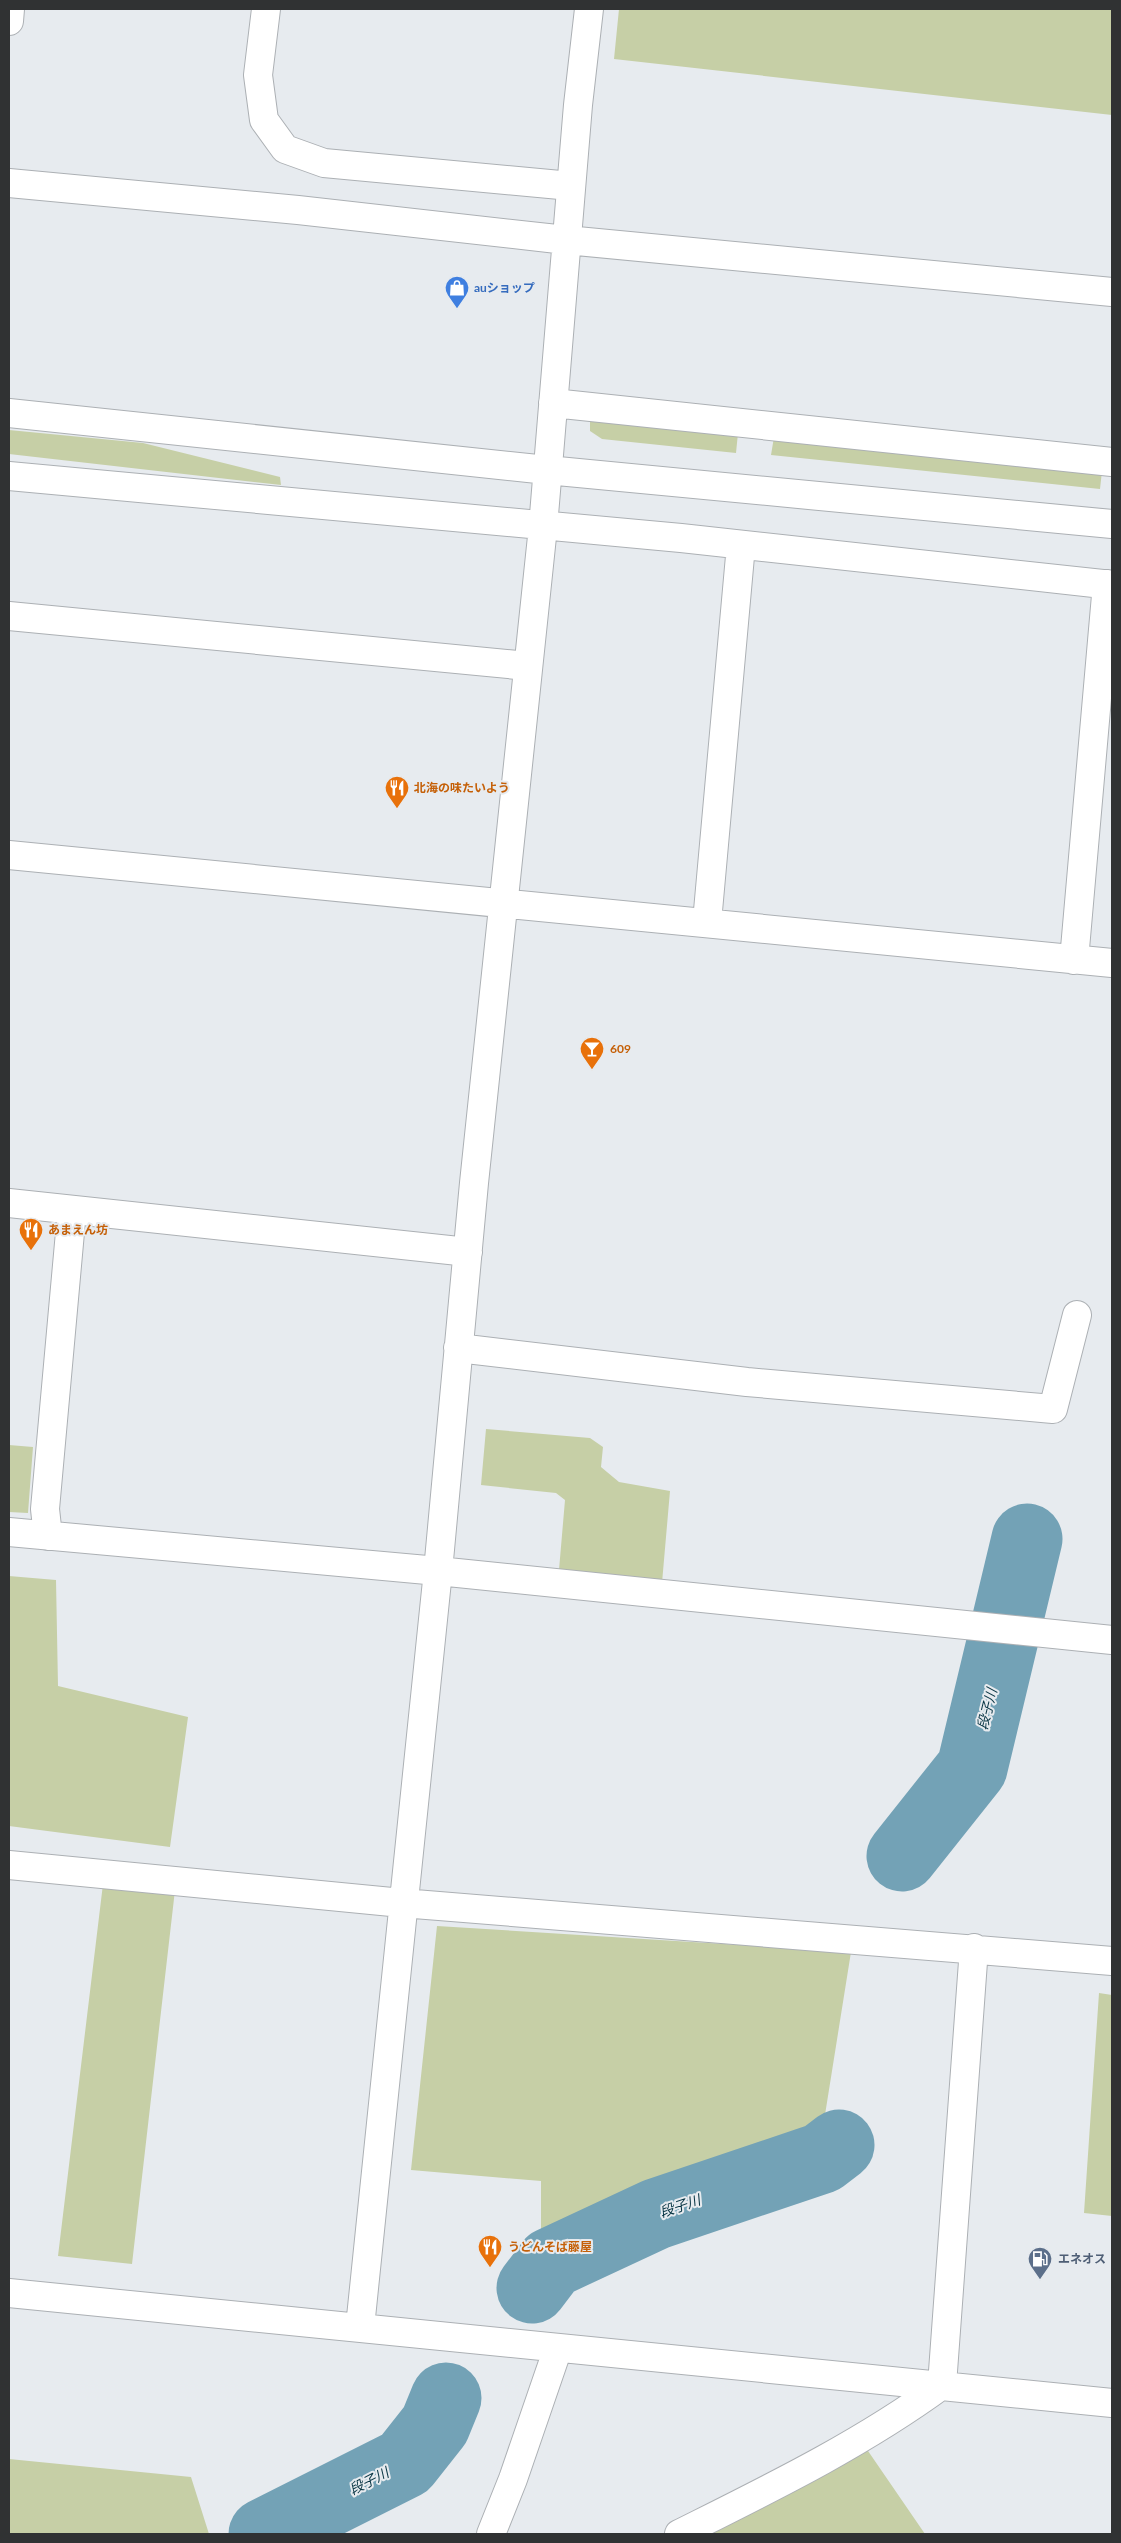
<svg xmlns="http://www.w3.org/2000/svg" width="1121" height="2543" font-family="Lato,'Noto Sans JP',sans-serif">
	<style>
		.green { fill: #c6cfa6 }
		.lines { fill: none; stroke-linecap: round; stroke-linejoin: round }
		.river { stroke: #73a2b6; stroke-width: 71 }
		.minor-casing { stroke: #acb0b4; stroke-width: 30 }
		.minor { stroke: #fff; stroke-width: 28 }
		.labels { text-anchor: middle; stroke-width: 4; stroke-linejoin: round; paint-order: stroke }
		.shop-label { font-size: 12px; font-weight: bold; fill: #366cbe; stroke: #e7ebef; text-anchor: start }
		.food-label { font-size: 12px; font-weight: bold; fill: #c56008; stroke: #e7ebef; text-anchor: start }
		.service-label { font-size: 12px; font-weight: bold; fill: #4e5e75; stroke: #e7ebef; text-anchor: start }
		.water-label { font-size: 14px; font-style: italic; fill: #073443; stroke: #e7ebef }
	</style>
	<rect width="100%" height="100%" fill="#e7ebef"/>
	<path class="green" d="M619,9H1112V115L614,59Z
		M590,421L738,433L736,453L602,439L590,431Z
		M9,430L143,443L280,477L281,485L9,454Z
		M774,437L1102,471L1100,489L771,455Z
		M486,1429L590,1438L603,1447L601,1467L619,1482L670,1491L662,1583L559,1570L565,1500L556,1493L481,1485Z
		M9,1445L33,1447L28,1513L9,1512Z
		M9,1576L56,1580L58,1686L188,1717L170,1847L9,1826Z
		M103,1884L175,1890L132,2264L58,2256Z
		M437,1926L851,1952L824,2121L788,2190L541,2271V2181L411,2170Z
		M1099,1993L1112,1995V2216L1084,2213Z
		M866,2448L925,2534H710Z
		M9,2459L191,2477L209,2534H9Z"/>
	<g class="lines">
		<path class="river" d="M902,1856L972,1768L1027,1539
			M532,2288L551,2263L656,2214L822,2158L839,2145
			M264,2534L405,2463L435,2425L446,2398"/>
		<defs>
			<path id="minor" d="M266,9L258,75L264,120L285,149L324,163L571,186
				M9,21L10,9
				M9,183L298,210L566,240L1112,292
				M553,403L1112,462
				M9,413L547,470L1112,524
				M9,476L681,538L1112,585
				M9,616L528,666
				M9,855C376,892 744,927 1112,963
				M707,922L741,545
				M1074,960L1107,584
				M9,1203L468,1252
				M458,1348L747,1382L1053,1409L1077,1315
				M9,1532L438,1571L1112,1640
				M48,1536L45,1509L72,1210
				M9,1865L402,1903L1112,1961
				M9,2293L1112,2403
				M360,2327L438,1571L474,1183L543,527L578,105L589,9
				M491,2534L513,2479L558,2348
				M679,2534C769,2489 860,2445 942,2385L974,1948"/>
		</defs>
		<use href="#minor" class="minor-casing"/>
		<use href="#minor" class="minor"/>
	</g>
	<defs>
		<symbol id="shop-pin" viewBox="-11 -11 22 30"><path d="M0 17L-7.5 6A9.5 9.5 0 1 1 7.5 6Z" fill="#3f7fe0" stroke="#e7ebef"/><path d="M-5-2.5h2.3a2.7 3.5 0 0 1 5.4 0H5L5.5 6h-11ZM-1.5-2.5h3a1.5 2.3 0 0 0-3 0Z" fill="#fff"/></symbol>
		<symbol id="restaurant-pin" viewBox="-11 -11 22 30"><path d="M0 17L-7.5 6A9.5 9.5 0 1 1 7.5 6Z" fill="#e8710a" stroke="#e7ebef"/><path d="M-5-6h1v4h1v-4h1v4h1v-4h1v5L-1.5 .5V6h-2V.5L-5-1ZM5-6V6H3V1.5H1.5Q1.5-4 5-6Z" fill="#fff"/></symbol>
		<symbol id="bar-pin" viewBox="-11 -11 22 30"><path d="M0 17L-7.5 6A9.5 9.5 0 1 1 7.5 6Z" fill="#e8710a" stroke="#e7ebef"/><path d="M-6-5H6L.8 .8V4.5H3.5V6h-7V4.5H-.8V.8Z" fill="#fff"/></symbol>
		<symbol id="fuel-pin" viewBox="-11 -11 22 30"><path d="M0 17L-7.5 6A9.5 9.5 0 1 1 7.5 6Z" fill="#5c6f8a" stroke="#e7ebef"/><path d="M-5.5-6h7V0h2V4h1.3V-2.5L3-4.5l.8-.8L6-3V5H2.5V1h-1V6h-7ZM-4.2-4.7v3.2H.2V-4.7Z" fill="#fff"/></symbol>
	</defs>
	<g fill-rule="evenodd">
		<use href="#shop-pin" x="443" y="274" width="28" height="38"/>
		<use href="#restaurant-pin" x="383" y="774" width="28" height="38"/>
		<use href="#bar-pin" x="578" y="1035" width="28" height="38"/>
		<use href="#restaurant-pin" x="17" y="1216" width="28" height="38"/>
		<use href="#restaurant-pin" x="476" y="2233" width="28" height="38"/>
		<use href="#fuel-pin" x="1026" y="2245" width="28" height="38"/>
	</g>
	<g class="labels">
		<g class="shop-label">
			<text x="474" y="292">auショップ</text>
		</g>
		<g class="food-label">
			<text x="414" y="792">北海の味たいよう</text>
			<text x="610" y="1053">609</text>
			<text x="48" y="1234">あまえん坊</text>
			<text x="508" y="2251">うどんそば藤屋</text>
		</g>
		<g class="service-label">
			<text x="1058" y="2263">エネオス</text>
		</g>
		<g class="water-label">
			<text transform="translate(987 1709) rotate(-76)" y="5">段子川</text>
			<text transform="translate(680 2206) rotate(-19)" y="5">段子川</text>
			<text transform="translate(369 2481) rotate(-27)" y="5">段子川</text>
		</g>
	</g>
	<rect width="1121" height="2543" fill="none" stroke="#303233" stroke-width="20"/>
</svg>
